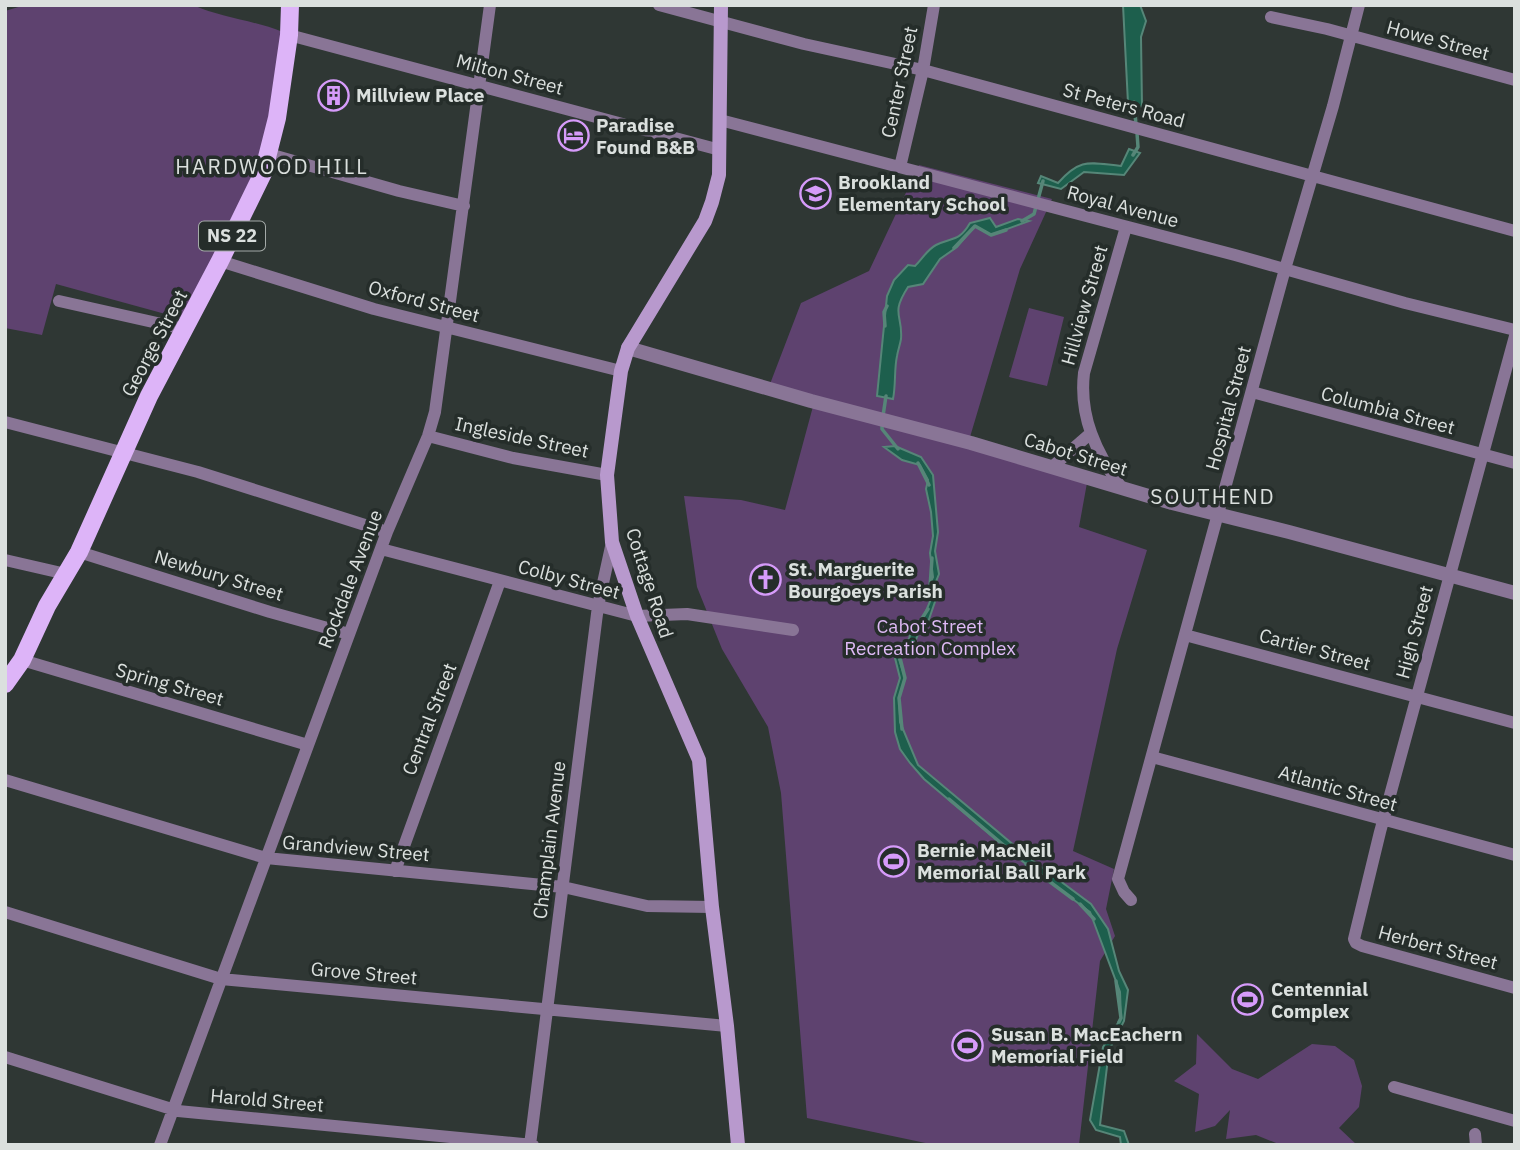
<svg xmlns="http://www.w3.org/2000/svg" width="1520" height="1150" font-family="'IBM Plex Sans',sans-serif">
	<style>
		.green { fill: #5e426f }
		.water { fill: #1d5f4d; stroke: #568678; stroke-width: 2 }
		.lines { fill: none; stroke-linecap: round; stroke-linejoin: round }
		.stream { stroke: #568678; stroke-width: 3.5 }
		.minor { stroke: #897596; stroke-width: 12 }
		.tertiary { stroke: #897596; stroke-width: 14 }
		.secondary { stroke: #b899cd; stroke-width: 14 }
		.primary { stroke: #ddb4f8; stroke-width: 18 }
		.labels { text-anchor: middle; stroke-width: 7; stroke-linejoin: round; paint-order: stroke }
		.shield { fill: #252d2a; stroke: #a4aaa8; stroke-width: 2 }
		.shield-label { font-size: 18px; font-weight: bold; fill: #dbe0de }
		.street-label { font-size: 19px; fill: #dbe0de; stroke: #252d2a }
		.poi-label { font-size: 19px; font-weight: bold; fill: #dbe0de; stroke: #252d2a; text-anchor: start }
		.park-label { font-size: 19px; fill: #dfbaf6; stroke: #252d2a }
		.neighbourhood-label { font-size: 21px; letter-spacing: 2px; fill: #dbe0de; stroke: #252d2a }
	</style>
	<rect width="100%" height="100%" fill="#2f3734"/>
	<path class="green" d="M25,5H193C222,18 253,20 283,32L263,153L217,250L180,318L56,284L42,335L5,328V11Z
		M919,165L1052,199L1020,269L970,437L1089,472L1079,527L1147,550L1117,649L1073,851L1114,869L1106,909L1115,936L1100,961L1079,1145H935L807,1118L781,793L768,727L722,649L697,587L684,496L741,500L785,510L815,399L770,384L801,303L869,271Z
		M1029,308L1064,317L1047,386L1009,377Z
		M1197,1034L1232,1069L1258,1079L1312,1044L1335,1046L1354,1060L1362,1086L1359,1107L1339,1128L1357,1145H1281L1256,1135L1226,1139L1230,1110L1215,1126L1195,1132L1199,1094L1174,1081L1196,1064Z"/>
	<path class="water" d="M1123,5H1140L1146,21L1141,37L1142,107L1128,103Z
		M1129,149L1140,153L1124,175L1084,172L1061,189L1038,183L1041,176L1058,183C1081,157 1090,163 1121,166Z
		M990,218L996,227L1018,219L1029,221L991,235L975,226L957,247L940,259L923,284L908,287C890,315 903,314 901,339C900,345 898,350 897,356C894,370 896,384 893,399L877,396L887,296L894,280L908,265L915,266C922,259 928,249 936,245C952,237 959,242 970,223Z
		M895,446L921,457L933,475L938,532L935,551L939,574L935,584L938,593L927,625L919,632L915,642L903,647L899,659L905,678L899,698L900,722L918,765L1028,857L1091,904L1108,929L1119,971L1128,990L1124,1021L1109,1050L1100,1125L1124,1131L1129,1145H1121L1120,1137L1096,1130L1090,1120L1103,1047L1121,1018L1120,992L1090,912L1018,858L924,779L910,763L900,749L895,732L894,698L900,678L895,658L900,644L909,639L912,627L921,623L934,592L929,586L933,577L930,553L933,536L931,512L926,489L928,480L920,465L902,460L884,447Z"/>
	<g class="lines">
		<path class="stream" d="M1134,102L1136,125
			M1133,155L1138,147L1137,133
			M1022,221L1034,214L1043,181
			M954,248L975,226L991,235L1006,230
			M885,326L884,312L887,306
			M883,416L886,396
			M882,424V429L898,449
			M918,463L929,485
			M930,587L932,558
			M917,626L928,609
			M899,654L905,678L899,698L902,729
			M949,799L1007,848
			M1026,864L1073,899
			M1080,904L1094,919
			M1116,981L1121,1018L1119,1022"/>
		<path class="minor" d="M659,5L804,44L923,70L1515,231
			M1271,17L1327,29L1515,80
			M289,35L720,150
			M720,120L1235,255L1405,303L1515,330
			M269,154L399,191L464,206
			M900,167L923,70L934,5
			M220,261L374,309L621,371
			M59,301L184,329
			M1515,336L1380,832L1354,939L1356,943L1362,946L1515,988
			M1252,392L1515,463
			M5,422L198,472L387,532
			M428,436L513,458L607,475
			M1052,467L1091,433
			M1121,487C1096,453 1079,416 1084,373L1126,227
			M381,549L637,616L687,614L793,630
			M79,552L270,612L349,634
			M5,560L66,574
			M1185,635L1515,723
			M22,660L308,745
			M1152,757L1515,855
			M5,780L266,858L563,887L647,906L712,907
			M395,871L500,581
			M1131,900L1124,892L1118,879L1285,269L1333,106L1359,5
			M5,912L221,979L727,1026
			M5,1057L178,1111L533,1145
			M1394,1087L1515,1121
			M1475,1134L1476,1145
			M160,1145L387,532L428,436L435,412L490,5
			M530,1145L598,606L612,542"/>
		<path class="tertiary" d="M628,348L811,401L971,443L1172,503L1289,532L1515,593"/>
		<path class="secondary" d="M721,5L719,175L712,202L705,221L628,348L621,371L607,475L612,542L637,616L699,760L712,907L727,1026L738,1145"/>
		<path class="primary" d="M5,684L22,660L47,606L79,552L149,396L220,261L263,173L277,118L289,35L290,5"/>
	</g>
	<defs>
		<symbol id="building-ring" viewBox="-11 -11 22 22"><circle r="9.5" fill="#252d2a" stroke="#d69bfa" stroke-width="1.5"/><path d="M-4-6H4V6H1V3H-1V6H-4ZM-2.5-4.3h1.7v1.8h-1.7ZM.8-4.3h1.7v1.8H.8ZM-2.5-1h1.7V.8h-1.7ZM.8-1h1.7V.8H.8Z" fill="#d69bfa"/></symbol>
		<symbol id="hotel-ring" viewBox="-11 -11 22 22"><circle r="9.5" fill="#252d2a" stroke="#d69bfa" stroke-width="1.5"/><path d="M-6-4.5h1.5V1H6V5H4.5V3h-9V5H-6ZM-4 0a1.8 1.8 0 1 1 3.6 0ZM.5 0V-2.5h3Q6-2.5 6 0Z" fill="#d69bfa"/></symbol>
		<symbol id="school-ring" viewBox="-11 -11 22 22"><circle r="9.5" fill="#252d2a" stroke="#d69bfa" stroke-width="1.5"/><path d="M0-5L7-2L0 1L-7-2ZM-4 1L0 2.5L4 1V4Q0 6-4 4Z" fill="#d69bfa"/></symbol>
		<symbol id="church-ring" viewBox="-11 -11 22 22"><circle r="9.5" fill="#252d2a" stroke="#d69bfa" stroke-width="1.5"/><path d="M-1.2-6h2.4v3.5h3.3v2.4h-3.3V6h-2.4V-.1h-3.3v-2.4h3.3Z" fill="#d69bfa"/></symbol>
		<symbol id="stadium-ring" viewBox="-11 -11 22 22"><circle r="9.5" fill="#252d2a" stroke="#d69bfa" stroke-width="1.5"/><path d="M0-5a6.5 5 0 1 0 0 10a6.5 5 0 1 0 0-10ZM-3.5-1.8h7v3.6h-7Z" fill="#d69bfa"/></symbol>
	</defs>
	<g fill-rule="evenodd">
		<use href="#building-ring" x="316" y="78" width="35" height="35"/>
		<use href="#hotel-ring" x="556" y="118" width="35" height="35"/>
		<use href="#school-ring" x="798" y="176" width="35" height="35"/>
		<use href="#church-ring" x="748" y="562" width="35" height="35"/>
		<use href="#stadium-ring" x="876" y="844" width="35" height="35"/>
		<use href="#stadium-ring" x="1230" y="982" width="35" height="35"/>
		<use href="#stadium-ring" x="950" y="1028" width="35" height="35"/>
	</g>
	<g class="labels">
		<rect class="shield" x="199" y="221.5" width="66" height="29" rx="5"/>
		<g class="shield-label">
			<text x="232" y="242">NS 22</text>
		</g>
		<g class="street-label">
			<text transform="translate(1438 40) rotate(15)" y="7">Howe Street</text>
			<text transform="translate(510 74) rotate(15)" y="7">Milton Street</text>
			<text transform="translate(899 82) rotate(-78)" y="7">Center Street</text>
			<text transform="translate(1124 105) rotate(15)" y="7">St Peters Road</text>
			<text transform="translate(1123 206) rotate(15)" y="7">Royal Avenue</text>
			<text transform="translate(424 301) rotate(15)" y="7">Oxford Street</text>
			<text transform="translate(1084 305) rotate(-74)" y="7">Hillview Street</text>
			<text transform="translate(154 343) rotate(-62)" y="7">George Street</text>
			<text transform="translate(1228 408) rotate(-75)" y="7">Hospital Street</text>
			<text transform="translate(1388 410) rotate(15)" y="7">Columbia Street</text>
			<text transform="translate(522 437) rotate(12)" y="7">Ingleside Street</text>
			<text transform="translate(1076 454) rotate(17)" y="7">Cabot Street</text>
			<text transform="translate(219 575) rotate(17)" y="7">Newbury Street</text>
			<text transform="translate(350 579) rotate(-69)" y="7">Rockdale Avenue</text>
			<text transform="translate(569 579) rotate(15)" y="7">Colby Street</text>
			<text transform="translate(650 583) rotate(72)" y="7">Cottage Road</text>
			<text transform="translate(1414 632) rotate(-75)" y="7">High Street</text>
			<text transform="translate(1315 649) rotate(15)" y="7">Cartier Street</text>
			<text transform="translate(170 684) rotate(16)" y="7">Spring Street</text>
			<text transform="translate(429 719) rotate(-69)" y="7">Central Street</text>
			<text transform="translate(1338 788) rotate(16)" y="7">Atlantic Street</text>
			<text transform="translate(549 840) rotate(-83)" y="7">Champlain Avenue</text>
			<text transform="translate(356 848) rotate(5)" y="7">Grandview Street</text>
			<text transform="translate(1438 947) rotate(15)" y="7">Herbert Street</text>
			<text transform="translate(364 973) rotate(5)" y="7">Grove Street</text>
			<text transform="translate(267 1100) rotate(5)" y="7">Harold Street</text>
		</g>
		<g class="poi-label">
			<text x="356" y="102">Millview Place</text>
			<text x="596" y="132">Paradise<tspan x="596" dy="22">Found B&amp;B</tspan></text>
			<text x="838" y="189">Brookland<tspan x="838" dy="22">Elementary School</tspan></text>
			<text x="788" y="576">St. Marguerite<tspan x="788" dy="22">Bourgoeys Parish</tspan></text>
			<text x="917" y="857">Bernie MacNeil<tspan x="917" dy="22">Memorial Ball Park</tspan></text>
			<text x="1271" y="996">Centennial<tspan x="1271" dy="22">Complex</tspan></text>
			<text x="991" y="1041">Susan B. MacEachern<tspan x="991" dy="22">Memorial Field</tspan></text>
		</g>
		<g class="park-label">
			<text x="930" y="633">Cabot Street<tspan x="930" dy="22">Recreation Complex</tspan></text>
		</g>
		<g class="neighbourhood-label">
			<text x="272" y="174">HARDWOOD HILL</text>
			<text x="1213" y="504">SOUTHEND</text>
		</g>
	</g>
	<rect width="1520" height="1150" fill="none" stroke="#dbe0de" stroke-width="14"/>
</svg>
